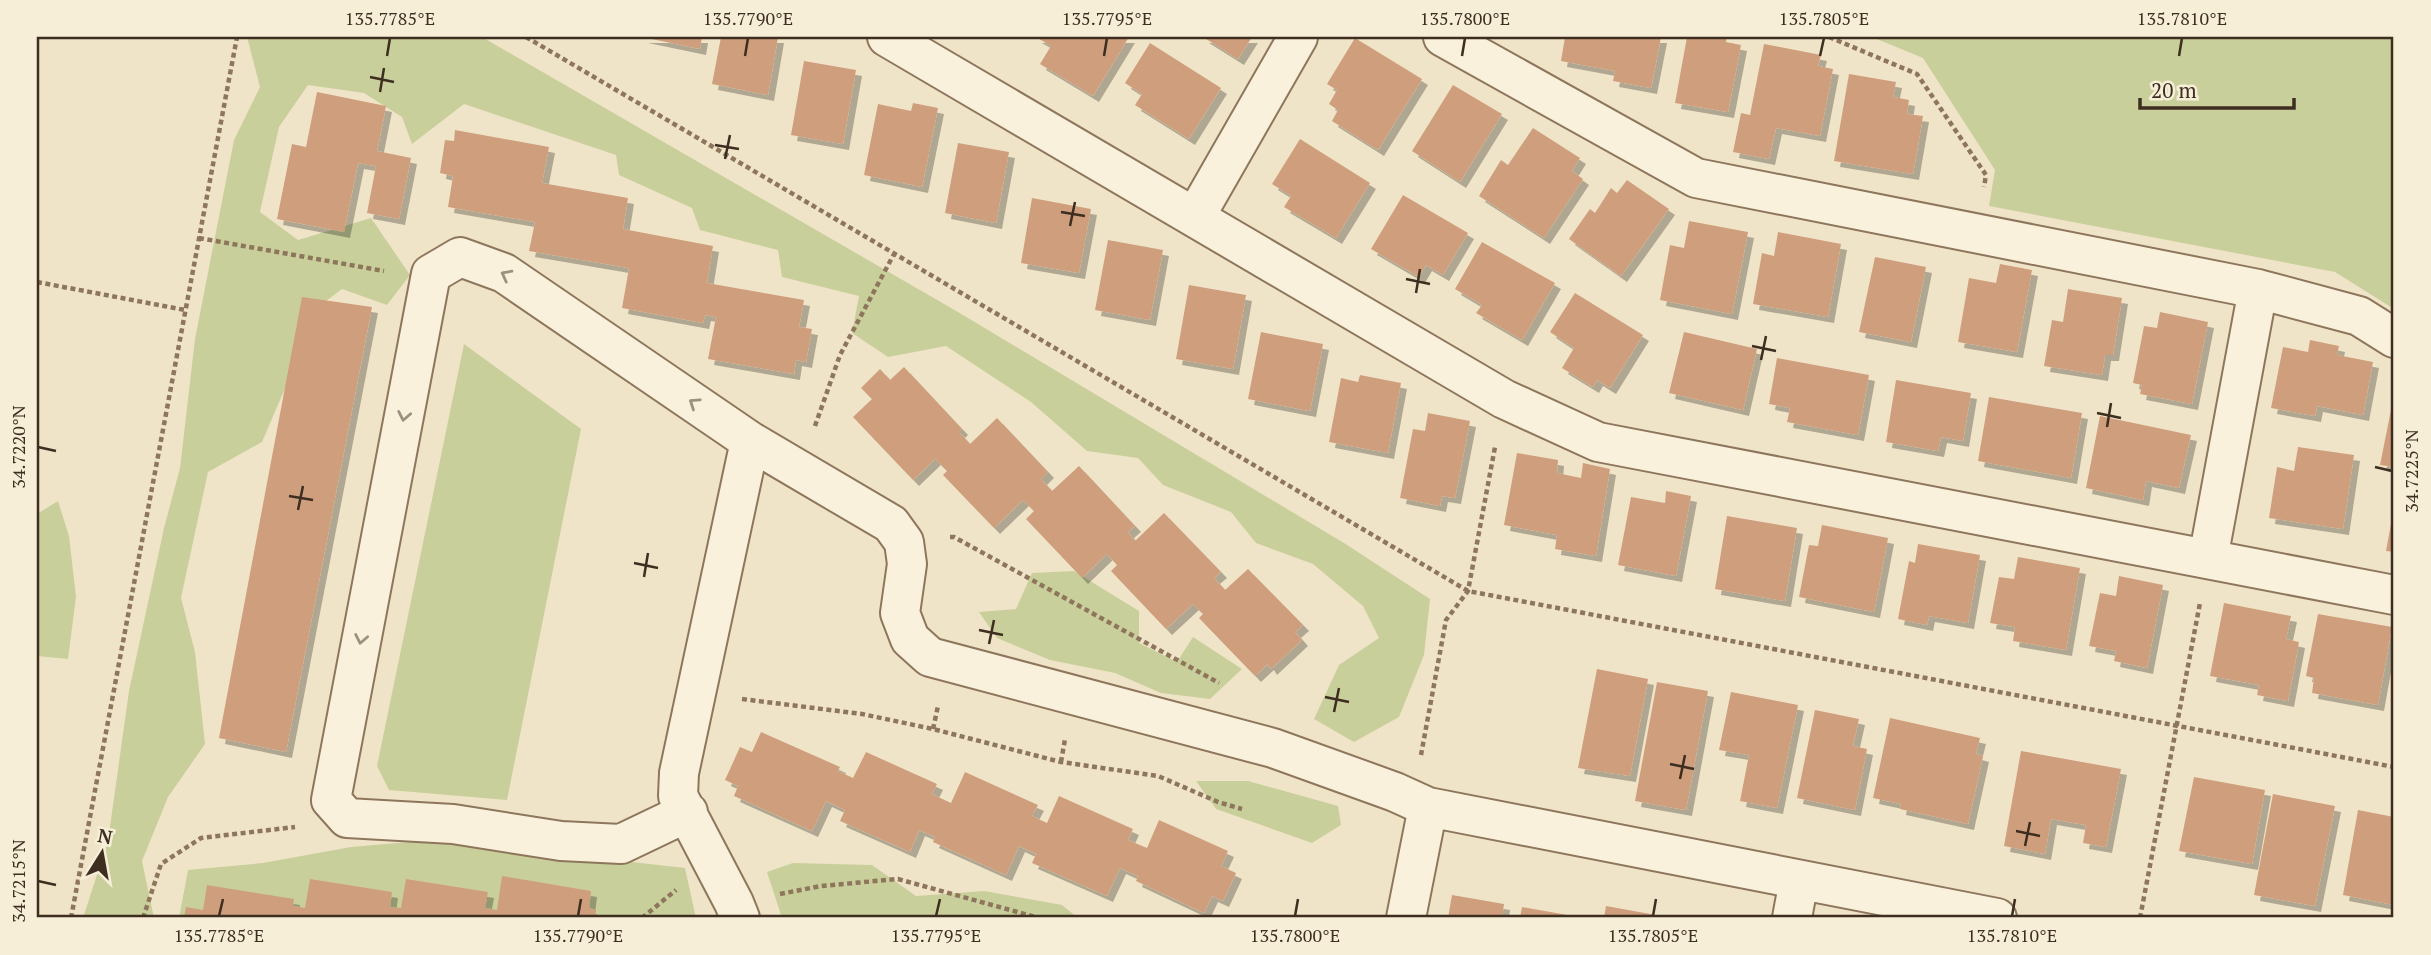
<svg xmlns="http://www.w3.org/2000/svg" width="2431" height="955" font-family="'PT Serif',serif">
	<style>
		.green { fill: #c9cf9b }
		.building { fill: #cf9f7d; filter: url(#shadow) }
		.lines { fill: none; stroke-linecap: round; stroke-linejoin: round }
		.minor-casing { stroke: #8d765c; stroke-width: 42 }
		.path { stroke: #8d765c; stroke-width: 4.5; stroke-dasharray: 5 3.5; stroke-linecap: butt }
		.minor { stroke: #faf1dc; stroke-width: 38 }
		.oneway { stroke: #9c907e }
		.ticks { fill: none; stroke: #3d2e20; stroke-width: 2.5 }
		.neatline { fill: none; stroke: #3d2e20; stroke-width: 2.5 }
		.ticks-label { font-size: 18px; text-anchor: middle; fill: #3d2e20 }
	</style>
	<defs>
		<filter id="shadow"><feDropShadow dx="6" dy="6" stdDeviation="0" flood-color="#0004"/></filter>
	</defs>
	<rect width="100%" height="100%" fill="#f0e4c8"/>
	<path class="green" d="M247,37H482L958,312L1344,543L1430,599L1424,655L1399,717L1354,742L1314,719L1339,665L1379,638L1363,606L1313,564L1256,543L1231,512L1163,485L1138,458L1087,451L1031,402L946,346L888,357L852,333L859,296L782,277L778,250L700,230L692,208L619,175L616,155L464,104L412,144L402,117L364,93L308,85L279,127L260,212L298,240L371,218L410,275L387,305L342,289L297,323L289,379L262,442L208,472L181,598L195,652L205,744L168,797L142,861L154,918H83L108,841L129,691L164,528L180,468L195,339L234,140L260,87Z
		M1872,37H2394V309L2335,272L1989,206L1995,170L1923,58Z
		M464,344L581,429L507,800L389,790L377,766Z
		M58,501L69,536L76,597L68,659L37,656V514Z
		M1074,571L1139,611V643L1177,662L1193,637L1242,669L1210,699L1161,693L1115,673L1050,660L997,638L979,612L1016,609L1032,573Z
		M1196,781H1248L1338,806L1341,825L1312,843L1216,809Z
		M455,838L553,853L685,868L696,918H179L188,870L263,863L351,847Z
		M793,863L872,865L916,896L984,891L1062,905L1078,918H782L767,872Z"/>
	<path class="building" d="M642,37H702L700,49Z
		M721,37H778L768,95L712,84Z
		M1036,37H1129L1093,96L1040,64L1051,46Z
		M1203,37H1252L1238,59Z
		M1565,37H1661L1651,88L1613,81L1615,71L1561,61Z
		M1687,37H1727L1726,42L1741,45L1728,112L1675,103Z
		M1355,38L1422,79L1378,150L1332,121L1338,110L1329,104L1337,90L1327,84Z
		M1150,43L1221,88L1189,139L1135,105L1142,94L1125,83Z
		M1764,44L1821,55L1818,66L1833,69L1820,136L1776,128L1769,159L1733,152L1741,113L1750,115Z
		M804,61L856,70L843,144L791,135Z
		M1849,74L1896,82L1893,97L1909,100L1907,114L1923,116L1913,174L1834,161Z
		M1453,85L1502,114L1460,182L1412,151Z
		M317,92L386,106L377,151L411,158L399,219L367,213L376,166L358,163L344,232L277,219L292,144L306,147Z
		M913,103L938,108L922,187L864,175L878,104L911,111Z
		M1533,128L1580,158L1572,171L1583,179L1544,238L1479,196L1501,160L1508,165Z
		M455,130L549,147L542,183L628,198L623,229L713,246L707,283L804,300L799,327L812,329L806,362L796,360L794,374L708,359L716,317L705,315L703,323L622,308L629,268L529,251L535,222L448,207L453,176L440,173L445,140L454,141Z
		M1300,139L1370,183L1336,238L1284,207L1291,196L1272,184Z
		M958,143L1009,152L996,223L945,213Z
		M1627,180L1669,209L1621,276L1569,239L1590,209L1595,213L1611,188L1617,193Z
		M1403,195L1468,233L1443,275L1426,265L1419,277L1371,249Z
		M1032,198L1091,209L1079,273L1021,263Z
		M1689,221L1748,232L1732,314L1660,300L1670,245L1684,248Z
		M1778,232L1841,244L1828,317L1753,304L1762,253L1774,256Z
		M1108,240L1163,250L1150,320L1095,310Z
		M1482,242L1555,283L1522,340L1476,313L1482,305L1455,289Z
		M1875,257L1926,267L1911,342L1859,332Z
		M2000,264L2032,270L2017,352L1958,342L1969,278L1996,283Z
		M1189,285L1246,295L1233,369L1176,359Z
		M2068,289L2122,298L2113,355H2105L2102,375L2044,366L2052,320L2063,322Z
		M1575,293L1643,335L1610,388L1597,380L1593,387L1562,368L1574,348L1550,332Z
		M302,297L372,307L286,752L219,738Z
		M2160,312L2208,322L2192,404L2140,394L2142,385L2133,383L2144,326L2157,328Z
		M1261,332L1323,344L1310,411L1248,399Z
		M1684,332L1757,349L1743,410L1669,393Z
		M2310,340L2339,346L2337,355L2373,362L2363,415L2317,406L2315,416L2271,408L2283,347L2308,352Z
		M1777,358L1869,375L1858,435L1787,422L1790,408L1769,404Z
		M904,367L962,429L959,432L970,444L997,418L1048,472L1041,479L1052,491L1079,466L1135,526L1128,532L1135,541L1164,513L1221,572L1214,578L1225,590L1248,569L1303,625L1295,632L1302,640L1271,669L1268,664L1255,676L1199,618L1203,614L1193,604L1166,629L1111,571L1117,565L1107,554L1082,578L1026,519L1034,511L1023,500L994,528L943,475L947,471L935,459L913,480L853,417L872,399L861,388L880,369L890,380Z
		M1360,375L1401,383L1388,453L1329,442L1341,378L1358,382Z
		M1896,380L1971,393L1963,441L1941,437L1938,451L1886,442Z
		M1989,397L2082,413L2071,478L1978,461Z
		M2393,400L2394,401V467L2380,465Z
		M1428,413L1470,421L1455,498L1442,496L1440,506L1400,498L1413,429L1425,431Z
		M2100,416L2191,435L2179,488L2146,481L2143,500L2086,488Z
		M2298,447L2354,455L2343,529L2269,518L2277,467L2294,471Z
		M1517,453L1558,460L1557,473L1581,478L1583,463L1610,469L1596,556L1555,549L1557,535L1504,525Z
		M1666,491L1691,496L1676,576L1618,565L1631,497L1665,503Z
		M2393,513H2394V552L2386,551Z
		M1727,516L1797,528L1785,601L1715,589Z
		M1822,525L1888,538L1874,612L1799,597L1809,545L1818,546Z
		M1918,544L1980,555L1968,623L1929,616L1927,625L1898,619L1909,561L1915,563Z
		M2018,557L2080,568L2066,650L2013,641L2015,627L1990,623L1999,577L2014,579Z
		M2119,576L2163,585L2147,668L2114,661L2116,651L2089,646L2100,593L2116,596Z
		M2224,603L2291,616L2286,639L2299,642L2288,701L2257,695L2259,685L2210,676Z
		M2318,614L2392,627L2378,705L2312,693L2314,678L2306,676Z
		M1597,669L1648,679L1630,776L1578,768Z
		M1657,682L1708,691L1686,810L1635,801Z
		M1731,692L1798,705L1777,808L1740,801L1749,755L1719,750Z
		M1815,710L1859,719L1853,746L1867,749L1855,810L1797,798Z
		M1890,718L1980,738L1976,754L1983,756L1968,824L1900,809L1901,804L1873,798Z
		M761,732L840,767L838,771L853,778L866,752L937,784L932,794L951,803L965,772L1038,805L1032,816L1047,823L1059,796L1133,829L1128,840L1147,848L1159,820L1228,851L1221,866L1236,873L1223,901L1212,896L1204,913L1136,881L1138,876L1120,868L1107,896L1032,863L1036,854L1019,846L1006,875L933,842L935,837L919,830L910,852L840,821L845,810L826,801L812,831L734,796L738,786L725,780L740,747L752,752Z
		M2021,751L2121,769L2106,847L2083,843L2086,825L2051,819L2045,854L2004,846Z
		M2194,777L2265,790L2252,864L2179,851Z
		M2273,794L2335,806L2315,906L2254,895Z
		M2358,810L2394,817V905L2343,895Z
		M502,876L591,891L589,908L596,910L595,918H184L186,907L203,910L207,885L294,899L293,906L305,908L310,879L392,892L390,907L401,908L406,879L488,892L485,908L497,910Z
		M1452,895L1504,904L1502,918H1448Z
		M1606,906L1667,917V918H1604Z
		M1522,907L1579,917V918H1520Z"/>
	<g class="lines">
		<defs>
			<path id="minor" d="M887,37L1504,399L1598,442L2394,595
				M1443,37L1696,178L2258,289L2359,316L2394,338
				M1195,217L1298,37
				M2208,559L2258,289
				M688,812L621,844L561,841L453,824L347,818L331,800L431,274L460,257L504,273L750,441
				M740,918L734,903L678,796L679,773L750,441L891,524L904,542L907,564L900,613L910,639L930,657L1273,748L1395,792L1428,807
				M1406,918L1428,807L1997,918
				M1792,918L1799,880"/>
		</defs>
		<use href="#minor" class="minor-casing"/>
		<path class="path" d="M526,37L1468,591L2394,767
			M1829,37L1917,74L1986,175L1984,187
			M199,238L384,271
			M37,282L185,310
			M815,426L840,355L894,254
			M950,537H954L1219,683
			M742,699L862,714L933,729L1061,762L1158,776L1218,802L1242,809
			M933,729L938,706
			M1421,755L1446,620L1468,591L1495,447
			M1061,762L1065,739
			M780,894L821,886L898,879L1039,918
			M71,918L237,37
			M143,918L161,864L201,838L295,827
			M642,918L676,890
			M2140,918L2200,603"/>
		<use href="#minor" class="minor"/>
	</g>
	<defs><path id="oneway-chevron" d="M-2-3.5L2.5 0L-2 3.5" fill="none" stroke-width="1.6" stroke-linecap="round" stroke-linejoin="round" transform="scale(1.75)"/></defs>
	<g class="oneway">
		<use href="#oneway-chevron" transform="translate(506 275) rotate(-152)"/>
		<use href="#oneway-chevron" transform="translate(694 403) rotate(-146)"/>
		<use href="#oneway-chevron" transform="translate(404 416) rotate(101)"/>
		<use href="#oneway-chevron" transform="translate(361 639) rotate(101)"/>
	</g>
	<path class="ticks" d="M387,56L390,38M745,56L748,38M1104,56L1107,38M1462,56L1465,38M1820,56L1824,38M2179,56L2182,38M370,77L394,82M380,92L384,68M715,145L739,149M725,159L730,135M1061,212L1085,216M1070,226L1075,202M1406,279L1430,284M1416,293L1420,269M1752,346L1776,351M1761,360L1766,336M2097,413L2121,418M2107,427L2111,403M38,447L56,451M2375,467L2392,471M289,496L313,500M298,510L303,486M634,563L658,568M644,577L648,553M979,630L1003,635M989,644L994,620M1325,697L1349,702M1334,712L1339,688M1670,764L1694,769M1680,779L1685,755M2016,831L2040,836M2025,846L2030,822M38,881L56,885M219,916L223,899M578,916L581,899M936,916L940,899M1295,916L1298,899M1653,916L1656,899M2012,916L2015,899"/>
	<rect width="2431" height="955" fill="none" stroke="#f7eed8" stroke-width="77"/>
	<g transform="translate(102 853) rotate(11)" stroke="#f7eed8" stroke-width="5" paint-order="stroke">
	<path d="M0-5L12 26L0 18L-12 26Z" fill="#3d2e20"/>
	<text y="-10" font-size="19" font-weight="bold" text-anchor="middle" fill="#3d2e20">N</text>
	</g>
	<path d="M2140 98v10h154v-10" fill="none" stroke="#3d2e20" stroke-width="3.5"/>
	<text x="2151" y="98" font-size="21" fill="#3d2e20" stroke="#f7eed8" stroke-width="5" paint-order="stroke">20 m</text>
	<rect x="38" y="38" width="2354" height="878" class="neatline"/>
	<g class="ticks-label">
		<text x="390" y="25">135.7785°E</text>
		<text x="748" y="25">135.7790°E</text>
		<text x="1107" y="25">135.7795°E</text>
		<text x="1465" y="25">135.7800°E</text>
		<text x="1824" y="25">135.7805°E</text>
		<text x="2182" y="25">135.7810°E</text>
		<text transform="translate(19 447) rotate(-90)" y="6">34.7220°N</text>
		<text transform="translate(2412 471) rotate(-90)" y="6">34.7225°N</text>
		<text transform="translate(19 881) rotate(-90)" y="6">34.7215°N</text>
		<text x="219" y="942">135.7785°E</text>
		<text x="578" y="942">135.7790°E</text>
		<text x="936" y="942">135.7795°E</text>
		<text x="1295" y="942">135.7800°E</text>
		<text x="1653" y="942">135.7805°E</text>
		<text x="2012" y="942">135.7810°E</text>
	</g>
</svg>
